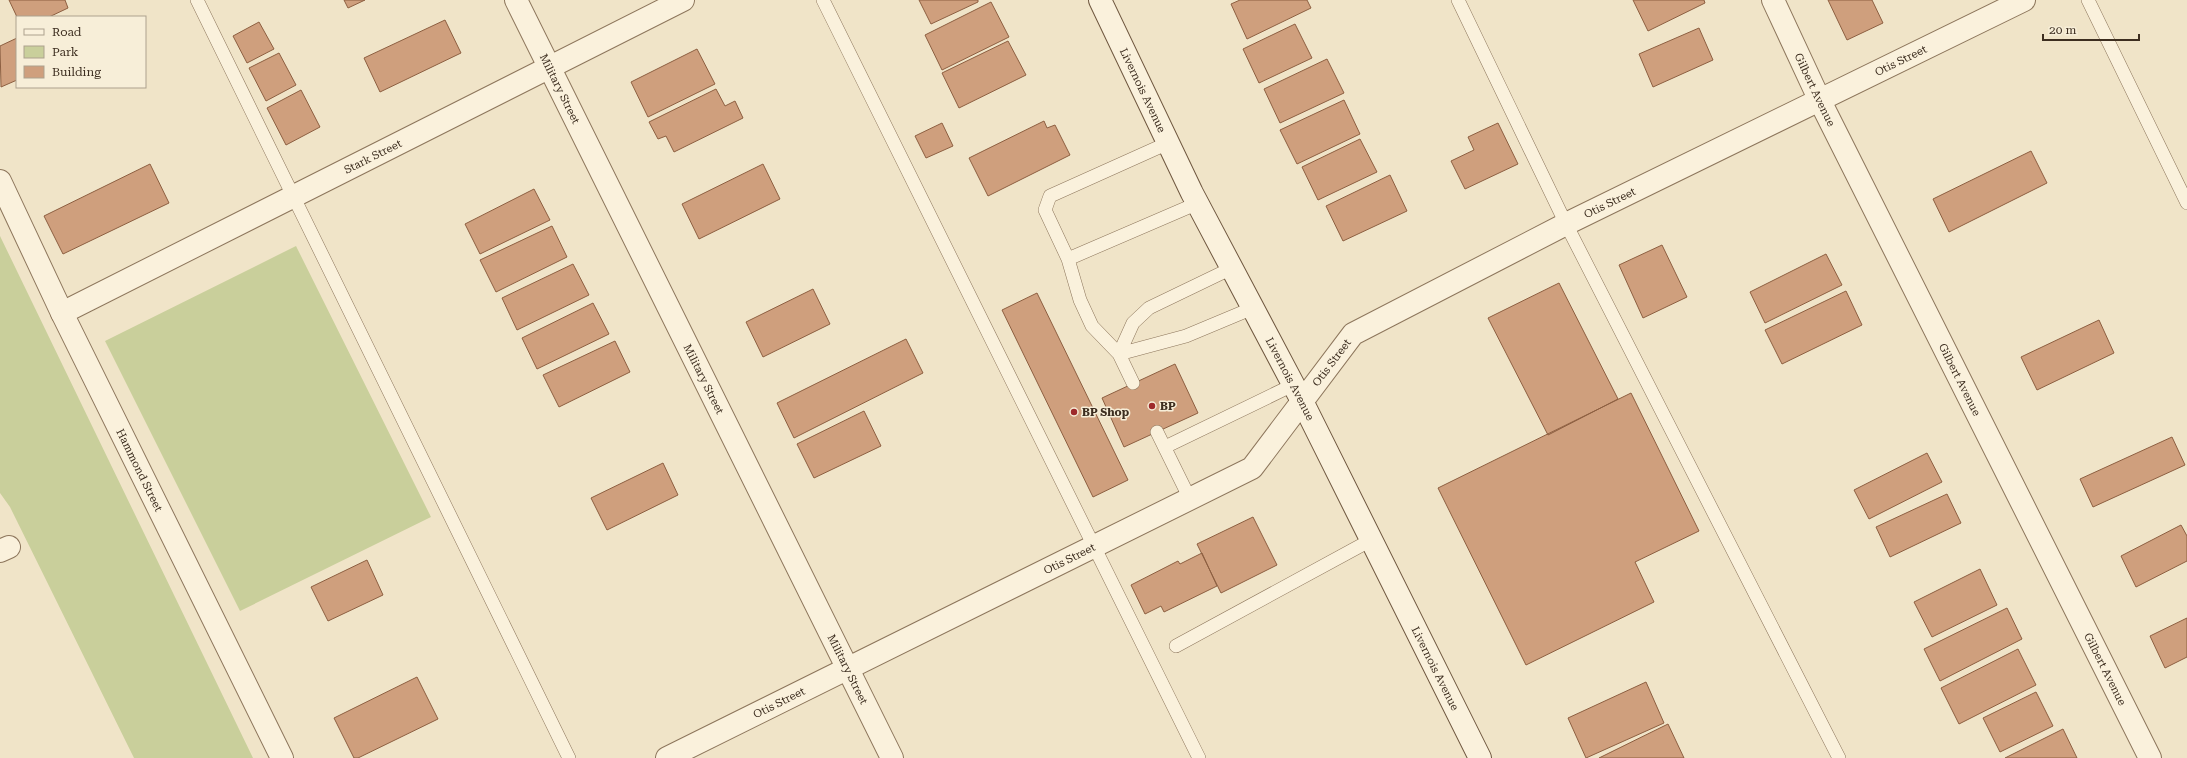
<svg xmlns="http://www.w3.org/2000/svg" width="2187" height="758" font-family="'Roboto Serif',serif">
	<style>
		.green { fill: #c9cf9b }
		.building { fill: #cf9f7d; stroke: #8d5f41 }
		.lines { fill: none; stroke-linecap: round; stroke-linejoin: round }
		.lane-casing { stroke: #8d765c; stroke-width: 14 }
		.street-casing { stroke: #8d765c; stroke-width: 24 }
		.secondary-casing { stroke: #6f573f; stroke-width: 24 }
		.lane { stroke: #faf1dc; stroke-width: 13 }
		.street { stroke: #faf1dc; stroke-width: 22 }
		.secondary { stroke: #faf1dc; stroke-width: 22 }
		.poi-dot { fill: #9e2a2b; stroke: #f7eed8; stroke-width: 1.5 }
		.labels { text-anchor: middle; stroke-width: 3; stroke-linejoin: round; paint-order: stroke }
		.street-label { font-size: 11px; fill: #3d2e20; stroke: #f7eed8 }
		.poi-label { font-size: 11px; font-weight: bold; fill: #3d2e20; stroke: #f7eed8; text-anchor: start }
	</style>
	<rect width="100%" height="100%" fill="#f0e4c8"/>
	<path class="green" d="M0,236L253,758H134L10,507L0,493Z
		M296,246L431,517L240,611L105,341Z"/>
	<path class="building" d="M9,0H65L68,8L49,17H17Z
		M344,0H365L348,8Z
		M919,0H978V2L931,24Z
		M1240,0H1307L1311,8L1247,39L1231,4Z
		M1633,0H1704L1705,3L1648,31Z
		M1828,0H1872L1883,23L1847,40Z
		M991,2L1009,37L942,70L925,35Z
		M445,20L461,53L380,92L364,58Z
		M259,22L274,49L247,63L233,36Z
		M1295,24L1312,58L1259,83L1243,49Z
		M1699,28L1713,60L1653,87L1639,54Z
		M17,38V80L1,87L0,46Z
		M1008,41L1026,75L959,108L942,73Z
		M697,49L715,84L648,117L631,82Z
		M279,53L296,85L266,101L249,68Z
		M1327,59L1344,93L1280,123L1264,89Z
		M716,89L725,106L735,101L743,118L674,152L666,136L658,139L649,122Z
		M301,90L320,127L286,145L267,108Z
		M1344,100L1360,134L1297,164L1280,130Z
		M1044,121L1047,128L1055,125L1070,155L988,196L969,158Z
		M942,123L953,146L926,158L915,136Z
		M1498,123L1518,164L1465,189L1451,161L1474,150L1468,137Z
		M1360,139L1377,172L1318,200L1302,167Z
		M2031,151L2047,183L1949,232L1933,199Z
		M150,164L169,203L63,254L44,216Z
		M763,164L780,199L699,239L682,204Z
		M1390,175L1407,211L1343,241L1326,206Z
		M534,189L550,220L480,254L465,224Z
		M552,226L567,257L496,292L480,260Z
		M1662,245L1687,297L1643,318L1619,265Z
		M1826,254L1842,285L1765,323L1750,292Z
		M573,264L589,295L517,330L502,298Z
		M1559,283L1618,399L1548,435L1488,318Z
		M813,289L830,324L763,357L746,322Z
		M1846,291L1862,325L1782,364L1765,330Z
		M1037,293L1128,480L1093,497L1002,310Z
		M593,303L609,334L537,369L522,338Z
		M2099,320L2114,353L2037,390L2021,357Z
		M906,339L923,373L794,438L777,403Z
		M615,341L630,372L559,407L543,375Z
		M1175,364L1198,413L1124,447L1102,398Z
		M1631,393L1699,531L1635,562L1654,602L1526,665L1438,488Z
		M864,411L881,446L814,478L797,444Z
		M2172,437L2185,465L2093,507L2080,479Z
		M1927,453L1942,482L1869,519L1854,490Z
		M663,463L678,495L607,530L591,498Z
		M1947,494L1961,523L1890,557L1876,527Z
		M1253,517L1277,565L1221,593L1197,544Z
		M2181,525L2187,536V561L2136,587L2121,556Z
		M1202,553L1217,586L1164,612L1161,606L1145,614L1131,585L1178,561L1180,564Z
		M367,560L383,595L328,621L311,587Z
		M1980,569L1997,605L1932,637L1914,602Z
		M2007,608L2022,639L1940,681L1924,649Z
		M2187,618V657L2165,668L2150,636Z
		M2018,649L2036,685L1959,724L1941,688Z
		M417,677L438,719L358,758H354L334,718Z
		M1646,682L1664,723L1586,758L1568,718Z
		M2036,692L2053,726L2000,752L1983,718Z
		M1668,724L1684,758H1599Z
		M2063,729L2077,758H2005Z"/>
	<g class="lines">
		<defs>
			<path id="lane" d="M197,0L569,758
				M823,0L1199,758
				M1458,0L1566,224L1839,758
				M2088,0L2187,203
				M1198,203L1068,259L1080,300L1092,326L1119,354L1186,336L1253,308
				M1068,259L1045,210L1050,196L1168,143
				M1133,383L1119,354L1133,323L1149,308L1232,268
				M1157,432L1190,499
				M1165,447L1293,385
				M1176,646L1371,540"/>
			<g id="street">
				<path id="s1" d="M516,0L892,758"/>
				<path id="s2" d="M1773,0L1820,101L2150,758"/>
				<path id="s3" d="M0,181L62,313L282,758"/>
				<path id="s4" d="M62,313L683,0"/>
				<path d="M0,551L9,547"/>
				<path id="s5" d="M667,758L1252,468L1353,334L1566,224L2024,0"/>
			</g>
			<g id="secondary">
				<path id="s6" d="M1100,0L1192,193L1302,401L1480,758"/>
			</g>
		</defs>
		<use href="#lane" class="lane-casing"/>
		<use href="#street" class="street-casing"/>
		<use href="#secondary" class="secondary-casing"/>
		<use href="#lane" class="lane"/>
		<use href="#street" class="street"/>
		<use href="#secondary" class="secondary"/>
	</g>
	<g class="poi-dot">
		<circle cx="1152" cy="406" r="4"/>
		<circle cx="1074" cy="412" r="4"/>
	</g>
	<g class="labels">
		<g class="street-label">
			<text dy="4" stroke="none"><textPath href="#s5" startOffset="1433">Otis Street</textPath></text>
			<text dy="4" stroke="none"><textPath href="#s1" startOffset="99">Military Street</textPath></text>
			<text dy="4" stroke="none"><textPath href="#s6" startOffset="100">Livernois Avenue</textPath></text>
			<text dy="4" stroke="none"><textPath href="#s2" startOffset="99">Gilbert Avenue</textPath></text>
			<text dy="4" stroke="none"><textPath href="#s4" startOffset="348">Stark Street</textPath></text>
			<text dy="4" stroke="none"><textPath href="#s5" startOffset="1109">Otis Street</textPath></text>
			<text dy="4" stroke="none"><textPath href="#s5" startOffset="785">Otis Street</textPath></text>
			<text dy="4" stroke="none"><textPath href="#s1" startOffset="423">Military Street</textPath></text>
			<text dy="4" stroke="none"><textPath href="#s6" startOffset="424">Livernois Avenue</textPath></text>
			<text dy="4" stroke="none"><textPath href="#s2" startOffset="423">Gilbert Avenue</textPath></text>
			<text dy="4" stroke="none"><textPath href="#s3" startOffset="321">Hammond Street</textPath></text>
			<text dy="4" stroke="none"><textPath href="#s5" startOffset="449">Otis Street</textPath></text>
			<text dy="4" stroke="none"><textPath href="#s1" startOffset="747">Military Street</textPath></text>
			<text dy="4" stroke="none"><textPath href="#s6" startOffset="748">Livernois Avenue</textPath></text>
			<text dy="4" stroke="none"><textPath href="#s2" startOffset="747">Gilbert Avenue</textPath></text>
			<text dy="4" stroke="none"><textPath href="#s5" startOffset="125">Otis Street</textPath></text>
		</g>
		<g class="poi-label">
			<text x="1160" y="410">BP</text>
			<text x="1082" y="416">BP Shop</text>
		</g>
	</g>
	<rect x="16" y="16" width="130" height="72" fill="#f7eed8" stroke="#ada18e"/>
	<rect x="24" y="29" width="20" height="6" fill="#faf1dc" stroke="#ada18e"/>
	<text x="52" y="36" font-size="12" fill="#3d2e20">Road</text>
	<rect x="24" y="46" width="20" height="12" fill="#c9cf9b" stroke="#ada18e"/>
	<text x="52" y="56" font-size="12" fill="#3d2e20">Park</text>
	<rect x="24" y="66" width="20" height="12" fill="#cf9f7d" stroke="#ada18e"/>
	<text x="52" y="76" font-size="12" fill="#3d2e20">Building</text>
	<path d="M2043 34v6h96v-6" fill="none" stroke="#3d2e20" stroke-width="2"/>
	<text x="2049" y="34" font-size="12" fill="#3d2e20" stroke="#f7eed8" stroke-width="3" paint-order="stroke">20 m</text>
</svg>
